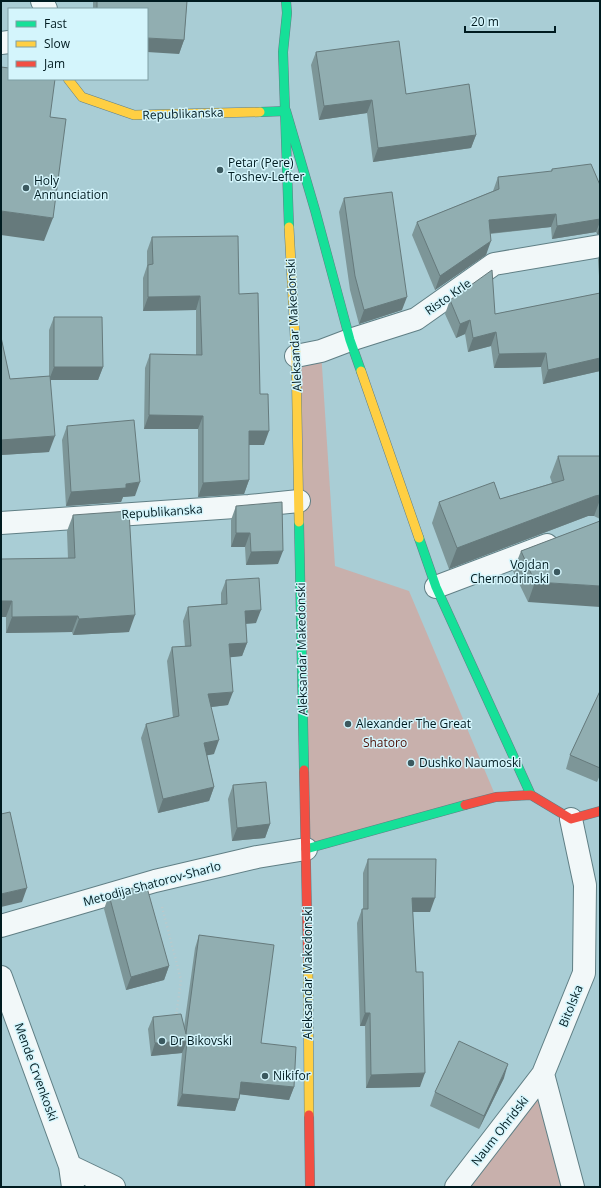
<svg xmlns="http://www.w3.org/2000/svg" width="601" height="1188" font-family="'Open Sans',sans-serif">
	<style>
		.green { fill: #c8b0ac }
		.lines { fill: none; stroke-linecap: round; stroke-linejoin: round }
		.street-casing { stroke: #607f85; stroke-width: 24 }
		.fast-casing { stroke: #607f85; stroke-width: 10 }
		.slow-casing { stroke: #607f85; stroke-width: 10 }
		.jam-casing { stroke: #607f85; stroke-width: 10 }
		.path { stroke: #bdc9cb; stroke-width: 2.5; stroke-dasharray: 1 3; stroke-linecap: butt }
		.street { stroke: #f2f8f9; stroke-width: 22 }
		.fast { stroke: #16e098; stroke-width: 9 }
		.slow { stroke: #ffcf43; stroke-width: 9 }
		.jam { stroke: #f24e42; stroke-width: 9 }
		.wall { fill: #7d9698 }
		.shaded-wall { fill: #667a7c }
		.building { fill: #91aeb1; stroke: #667a7c }
		.poi-dot { fill: #3b595f; stroke: #d4f5fc; stroke-width: 1.5 }
		.labels { text-anchor: middle; stroke-width: 3; stroke-linejoin: round; paint-order: stroke }
		.street-label { font-size: 12px; fill: #001b20; stroke: #d4f5fc }
		.poi-label { font-size: 12px; fill: #001b20; stroke: #d4f5fc; text-anchor: start }
		.park-label { font-size: 12px; fill: #4e0f05; stroke: #d4f5fc }
	</style>
	<rect width="100%" height="100%" fill="#a9cdd5"/>
	<path class="green" d="M321,351L335,566L409,591L496,797L306,849L296,356Z
		M543,1074L573,1187H456Z"/>
	<g class="lines">
		<defs>
			<path id="street" d="M42,1L46,9
				M1,43L9,42
				M296,356L321,351L350,340L416,319L494,264L600,246
				M1,523L249,506L299,501
				M436,587L547,545
				M571,819L585,885L584,973L543,1074L573,1187
				M1,926L155,881L257,857L306,849
				M1,977L70,1166L73,1187
				M70,1166L114,1187
				M456,1187L543,1074"/>
			<path id="fast" d="M286,1L287,13L283,52L289,227
				M260,112L286,111L315,210L350,340L361,371
				M299,522L304,770
				M419,538L436,587L531,795
				M306,849L465,805"/>
			<path id="slow" d="M68,79L82,97L134,115L260,112
				M289,227L296,356L299,522
				M361,371L419,538
				M308,961L309,1115"/>
			<path id="jam" d="M304,770L308,961
				M465,805L496,797L531,795L571,819L600,811
				M309,1115L310,1187"/>
		</defs>
		<use href="#street" class="street-casing"/>
		<use href="#fast" class="fast-casing"/>
		<use href="#slow" class="slow-casing"/>
		<use href="#jam" class="jam-casing"/>
		<path class="path" d="M162,907L181,980L176,1017"/>
		<use href="#street" class="street"/>
		<use href="#fast" class="fast"/>
		<use href="#slow" class="slow"/>
		<use href="#jam" class="jam"/>
	</g>
	<path class="wall" d="M93,1H187L184,40L179,54L147,9H93Z
		M316,52L406,94L476,135L471,148L373,162L367,113L319,120L311,65Z
		M552,169L600,185V234H597L596,232L552,239L551,227L490,234L486,255L435,290L412,235L417,222L493,191L498,177L551,172Z
		M344,198L402,310L359,324L350,290L339,212Z
		M152,237L239,294L260,394L264,445H249V480L244,494L198,497V429H144L145,368L150,354L196,355V310L143,311V278L147,266V251Z
		M600,253V371L543,384L541,367L494,368L491,346L468,352L465,334L456,338L445,314L450,300L495,314L600,293L598,259Z
		M54,317L103,367L98,380H51L49,452L1,455V337L10,379L49,376V330Z
		M67,426L135,496L123,497L121,502L66,506L62,440Z
		M558,456H600V519L594,516H588L449,569L432,523L439,502L500,499L552,483L550,477Z
		M236,506L278,564L246,565L245,547H231V520Z
		M73,515L129,632L73,635L72,632L6,633V617L1,559H68L67,531Z
		M600,521L528,602L513,571L521,551Z
		M226,580L256,623L246,624L247,643L242,656L230,657L228,705L211,707L214,754L207,755L214,787L209,801L158,813L141,738L146,724L173,718L167,661L172,647H185L183,621L188,607L221,604V593Z
		M600,691V775L597,782L566,769L570,755Z
		M233,785L270,824L265,838L232,841L228,799Z
		M368,859L430,912H413L420,1087L366,1088L365,1026H360L357,923L362,909H363V873Z
		M109,895L169,966L164,980L126,990L104,909Z
		M199,935L261,1043L294,1087L289,1100L240,1094L235,1111L177,1106L182,1053L151,1056L148,1029L153,1017L184,1027L195,948Z
		M504,1078L479,1129L430,1106L435,1092Z"/>
	<path class="shaded-wall" d="M147,38L184,40L179,54L147,52Z
		M372,100L367,113L319,120L324,106Z
		M476,135L471,148L373,162L378,148Z
		M1,211L53,218L44,241L1,235Z
		M556,214L551,227L484,234L489,220Z
		M600,219V222L596,232L552,239L557,226Z
		M600,224V234H597Z
		M491,241L486,255L435,290L440,276Z
		M200,296L196,310L143,311L148,297Z
		M407,297L402,310L359,324L364,310Z
		M470,320L465,334L456,338L460,324Z
		M496,332L491,346L468,352L473,338Z
		M546,353L541,367L494,368L499,354Z
		M600,358V371L543,384L548,370Z
		M54,367H103L98,380H49Z
		M149,415L203,416L198,429H144Z
		M249,431H269L264,445H244Z
		M55,436L49,452L1,455V440Z
		M249,480L244,494L198,497L203,483Z
		M140,482L135,496L123,497L121,502L66,506L71,492L126,484Z
		M600,495V500L594,516H588L449,569L457,548L595,496Z
		M236,533H250L245,547H231Z
		M283,551L278,564L246,565L251,552Z
		M535,582L600,586V607L528,602Z
		M1,601H12L6,617H1Z
		M261,610L256,623L240,624L245,611Z
		M135,615L129,632L73,635L79,619Z
		M78,616L72,632L6,633L12,617Z
		M247,643L242,656L224,658L229,644Z
		M233,692L228,705L203,708L208,694Z
		M219,740L214,754L199,757L204,743Z
		M214,787L209,801L158,813L163,799Z
		M270,824L265,838L232,841L237,828Z
		M27,888L22,902L1,907V894Z
		M412,898H435L430,912H407Z
		M169,966L164,980L126,990L131,977Z
		M365,1013H370L365,1026H360Z
		M187,1041L182,1053L151,1056L155,1043Z
		M508,1064L504,1078L479,1129L484,1116Z
		M425,1073L420,1087L366,1088L371,1075Z
		M241,1082L294,1087L289,1100L237,1094Z
		M182,1094L239,1099L235,1111L177,1106Z"/>
	<path class="building" d="M97,1H187L184,40L147,38V9H97Z
		M399,41L406,94L469,84L476,135L378,148L372,100L324,106L316,52Z
		M1,67L9,68V79H55L50,117L66,119L53,218L1,211Z
		M591,164L600,185V219L557,226L556,214L489,220L491,241L440,276L417,222L499,189L498,177L552,171V169Z
		M392,192L407,297L364,310L355,276L344,198Z
		M238,236L239,294L258,293L260,394H268L269,431H249V480L203,483V416L149,415L150,354L202,355L200,296L148,297V265L153,264L152,237Z
		M492,270L495,314L600,293V358L548,370L546,353L499,354L496,332L473,338L470,320L460,324L450,300Z
		M54,317H102L103,367H54Z
		M1,337L10,379L50,376L55,436L1,440Z
		M134,420L140,482L126,484V488L71,492L67,426Z
		M558,456H600V495L595,496L457,548L439,502L494,482L500,499L564,480Z
		M282,502L283,551L251,552L250,533H236V506Z
		M129,511L135,615L79,619L78,616L12,617V601H1V559L75,558L73,515Z
		M600,521V586L535,582L521,551Z
		M259,578L261,610L245,611L247,643L229,644L233,692L208,694L219,740L204,743L214,787L163,799L146,724L179,716L172,647L191,646L188,607L227,604L226,580Z
		M600,691V768L570,755Z
		M266,782L270,824L237,828L233,785Z
		M10,812L27,888L1,894V814Z
		M368,859H436L435,898H412L416,972H423L425,1073L371,1075L370,1013H365L362,909H368Z
		M146,884L169,966L131,977L109,895Z
		M199,935L274,945L261,1043L296,1047L294,1087L241,1082L239,1099L182,1094L187,1041L155,1043L153,1017L181,1014L186,1034Z
		M459,1041L508,1064L484,1116L435,1092Z"/>
	<g class="poi-dot">
		<circle cx="220" cy="170" r="4"/>
		<circle cx="26" cy="188" r="4"/>
		<circle cx="557" cy="572" r="4"/>
		<circle cx="348" cy="724" r="4"/>
		<circle cx="411" cy="763" r="4"/>
		<circle cx="162" cy="1041" r="4"/>
		<circle cx="265" cy="1076" r="4"/>
	</g>
	<g class="labels">
		<g class="street-label">
			<text transform="translate(183 114) rotate(-2)" y="4">Republikanska</text>
			<text transform="translate(448 297) rotate(-35)" y="4">Risto Krle</text>
			<text transform="translate(294 325) rotate(-93)" y="4">Aleksandar Makedonski</text>
			<text transform="translate(162 512) rotate(-4)" y="4">Republikanska</text>
			<text transform="translate(302 649) rotate(-91)" y="4">Aleksandar Makedonski</text>
			<text transform="translate(152 884) rotate(-15)" y="4">Metodija Shatorov-Sharlo</text>
			<text transform="translate(308 973) rotate(-90)" y="4">Aleksandar Makedonski</text>
			<text transform="translate(571 1006) rotate(-68)" y="4">Bitolska</text>
			<text transform="translate(36 1072) rotate(70)" y="4">Mende Crvenkoski</text>
			<text transform="translate(500 1131) rotate(-52)" y="4">Naum Ohridski</text>
		</g>
		<g class="poi-label">
			<text x="228" y="167">Petar (Pere)<tspan x="228" dy="14">Toshev-Lefter</tspan></text>
			<text x="34" y="185">Holy<tspan x="34" dy="14">Annunciation</tspan></text>
			<text x="549" y="569" text-anchor="end">Vojdan<tspan x="549" dy="14">Chernodrinski</tspan></text>
			<text x="356" y="728">Alexander The Great</text>
			<text x="419" y="767">Dushko Naumoski</text>
			<text x="170" y="1045">Dr Bikovski</text>
			<text x="273" y="1080">Nikifor</text>
		</g>
		<g class="park-label">
			<text x="385" y="747">Shatoro</text>
		</g>
	</g>
	<rect width="601" height="1188" fill="none" stroke="#001b20" stroke-width="4"/>
	<rect x="8" y="8" width="140" height="72" fill="#d4f5fc" stroke="#7f9ea4"/>
	<rect x="16" y="21" width="20" height="6" fill="#16e098" stroke="#7f9ea4"/>
	<text x="44" y="28" font-size="12" fill="#001b20">Fast</text>
	<rect x="16" y="41" width="20" height="6" fill="#ffcf43" stroke="#7f9ea4"/>
	<text x="44" y="48" font-size="12" fill="#001b20">Slow</text>
	<rect x="16" y="61" width="20" height="6" fill="#f24e42" stroke="#7f9ea4"/>
	<text x="44" y="68" font-size="12" fill="#001b20">Jam</text>
	<path d="M465 26v6h90v-6" fill="none" stroke="#001b20" stroke-width="2"/>
	<text x="471" y="26" font-size="12" fill="#001b20" stroke="#d4f5fc" stroke-width="3" paint-order="stroke">20 m</text>
</svg>
